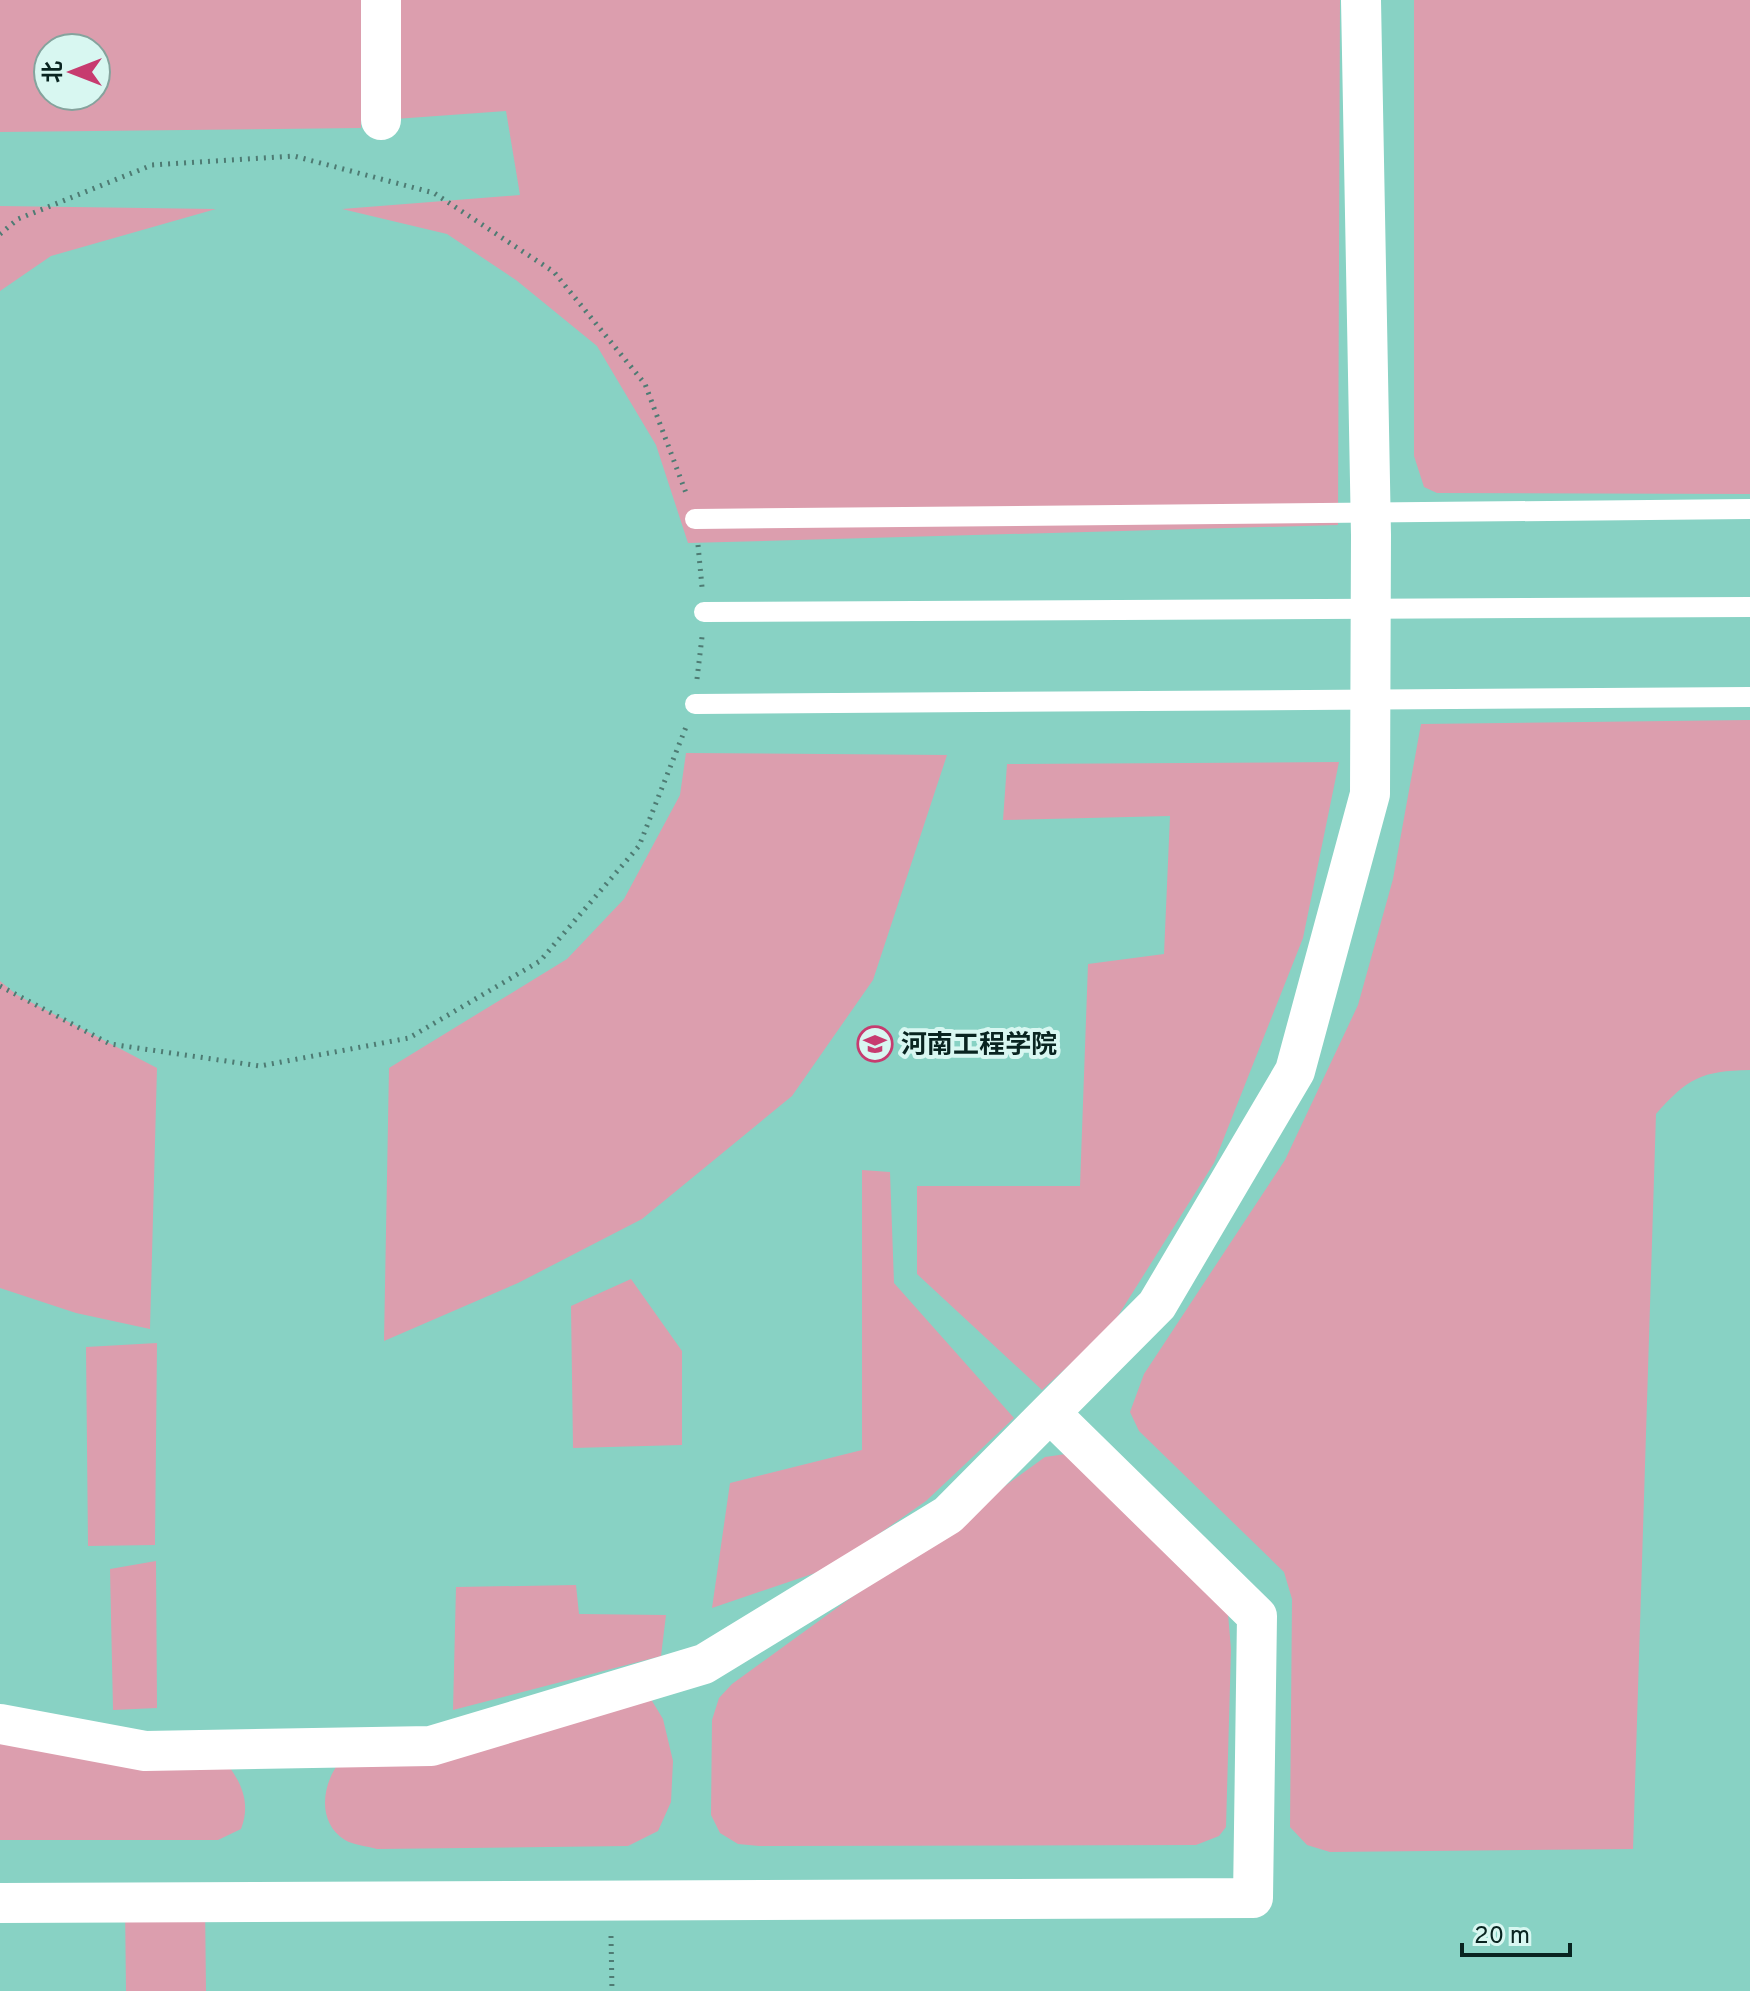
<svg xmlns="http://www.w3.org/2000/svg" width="1750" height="1991" font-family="Overpass,'Noto Sans SC',sans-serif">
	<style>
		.built { fill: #88d2c4; fill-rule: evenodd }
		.green { fill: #dc9eae; fill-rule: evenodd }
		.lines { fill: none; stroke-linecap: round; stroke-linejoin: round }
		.path { stroke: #4e7b73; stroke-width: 5; stroke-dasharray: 2 6; stroke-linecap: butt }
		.service { stroke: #fff; stroke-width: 20 }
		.minor { stroke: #fff; stroke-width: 40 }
		.labels { text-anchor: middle; stroke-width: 8; stroke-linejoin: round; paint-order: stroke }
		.poi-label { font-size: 26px; font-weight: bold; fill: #092420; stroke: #d8f7f1; text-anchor: start }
	</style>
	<rect width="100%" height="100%" fill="#9dded2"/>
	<path class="built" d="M0,0H1750V1991H0ZM48,48H96V96H48Z"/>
	<path class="green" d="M0,0H361V128L0,132ZM48,48H96V96H48Z
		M382,0H1340L1338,525L688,543L656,445L597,346L516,280L447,234L342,209L520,195L506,111L381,120Z
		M1414,0H1750V494L1437,493L1424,487L1414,456Z
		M0,206L216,209L51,256L0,291Z
		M1750,720V1070C1701,1071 1688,1078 1656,1114L1633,1849L1330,1852L1307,1845L1290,1827L1292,1599L1284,1572L1139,1431L1130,1412L1144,1374L1285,1160L1358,1005L1393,879L1421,724Z
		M686,753L947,755L873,980L792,1096L642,1219L518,1283L384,1341L389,1068L567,959L624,899L680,795Z
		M1339,762L1303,938L1214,1163L1111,1327L1042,1390L917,1274V1186H1080L1088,964L1164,954L1170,816L1003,820L1007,764Z
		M0,981L17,995L157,1068L150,1329L76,1313L0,1288Z
		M862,1170L890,1172L894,1283L1014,1418L926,1501L830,1568L712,1608L730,1483L862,1450Z
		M631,1279L682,1351V1445L573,1448L571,1306Z
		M157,1343L155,1545L88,1546L86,1347Z
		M1066,1454L1228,1614L1231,1649L1226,1827L1219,1836L1196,1845L759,1846L738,1844L720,1833L711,1815L712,1720L719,1698L732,1684L1045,1457Z
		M156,1561L157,1708L113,1710L110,1569Z
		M576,1585L579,1614L666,1615L661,1656L453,1710L456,1587Z
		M646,1691L663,1719L673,1761L671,1802L658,1831L628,1846L377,1849C367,1846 353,1845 345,1840C316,1822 322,1783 341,1760Z
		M0,1709L219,1753C237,1776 253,1798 241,1829L218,1840H0Z
		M205,1902L206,1991H126L125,1903Z"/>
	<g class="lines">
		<path class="path" d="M0,234L18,219L152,165L294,156L434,193L554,272L645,384L686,493
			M698,545L702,587
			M697,679L702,637
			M0,986L110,1044L260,1066L409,1038L540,961L639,846L686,727
			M611,1936L612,1991"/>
		<path class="service" d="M695,519L1750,509
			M704,612L1750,607
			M695,704L1750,697"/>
		<path class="minor" d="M381,0V120
			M0,1724L145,1751L431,1746L704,1664L948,1515L1157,1305L1295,1071L1370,794L1371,535L1361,0
			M0,1903L1253,1898L1257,1616L1050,1413"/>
	</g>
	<defs>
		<symbol id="university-ring" viewBox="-11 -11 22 22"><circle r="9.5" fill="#d8f7f1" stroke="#c73b6f" stroke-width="1.5"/><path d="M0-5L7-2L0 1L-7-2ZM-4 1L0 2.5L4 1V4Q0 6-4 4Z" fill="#c73b6f"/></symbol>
	</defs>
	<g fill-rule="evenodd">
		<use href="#university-ring" x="855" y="1024" width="40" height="40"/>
	</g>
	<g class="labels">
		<g class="poi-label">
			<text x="901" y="1053">河南工程学院</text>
		</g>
	</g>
	<g transform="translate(72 72) rotate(270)"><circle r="38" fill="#d8f7f1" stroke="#85a39d" stroke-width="2"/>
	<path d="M0-6L14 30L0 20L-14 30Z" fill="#c73b6f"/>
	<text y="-12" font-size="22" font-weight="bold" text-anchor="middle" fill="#092420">北</text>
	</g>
	<path d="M1462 1943v12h108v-12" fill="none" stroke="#092420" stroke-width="4"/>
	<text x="1474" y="1943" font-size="24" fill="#092420" stroke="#d8f7f1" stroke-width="6" paint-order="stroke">20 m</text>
</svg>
